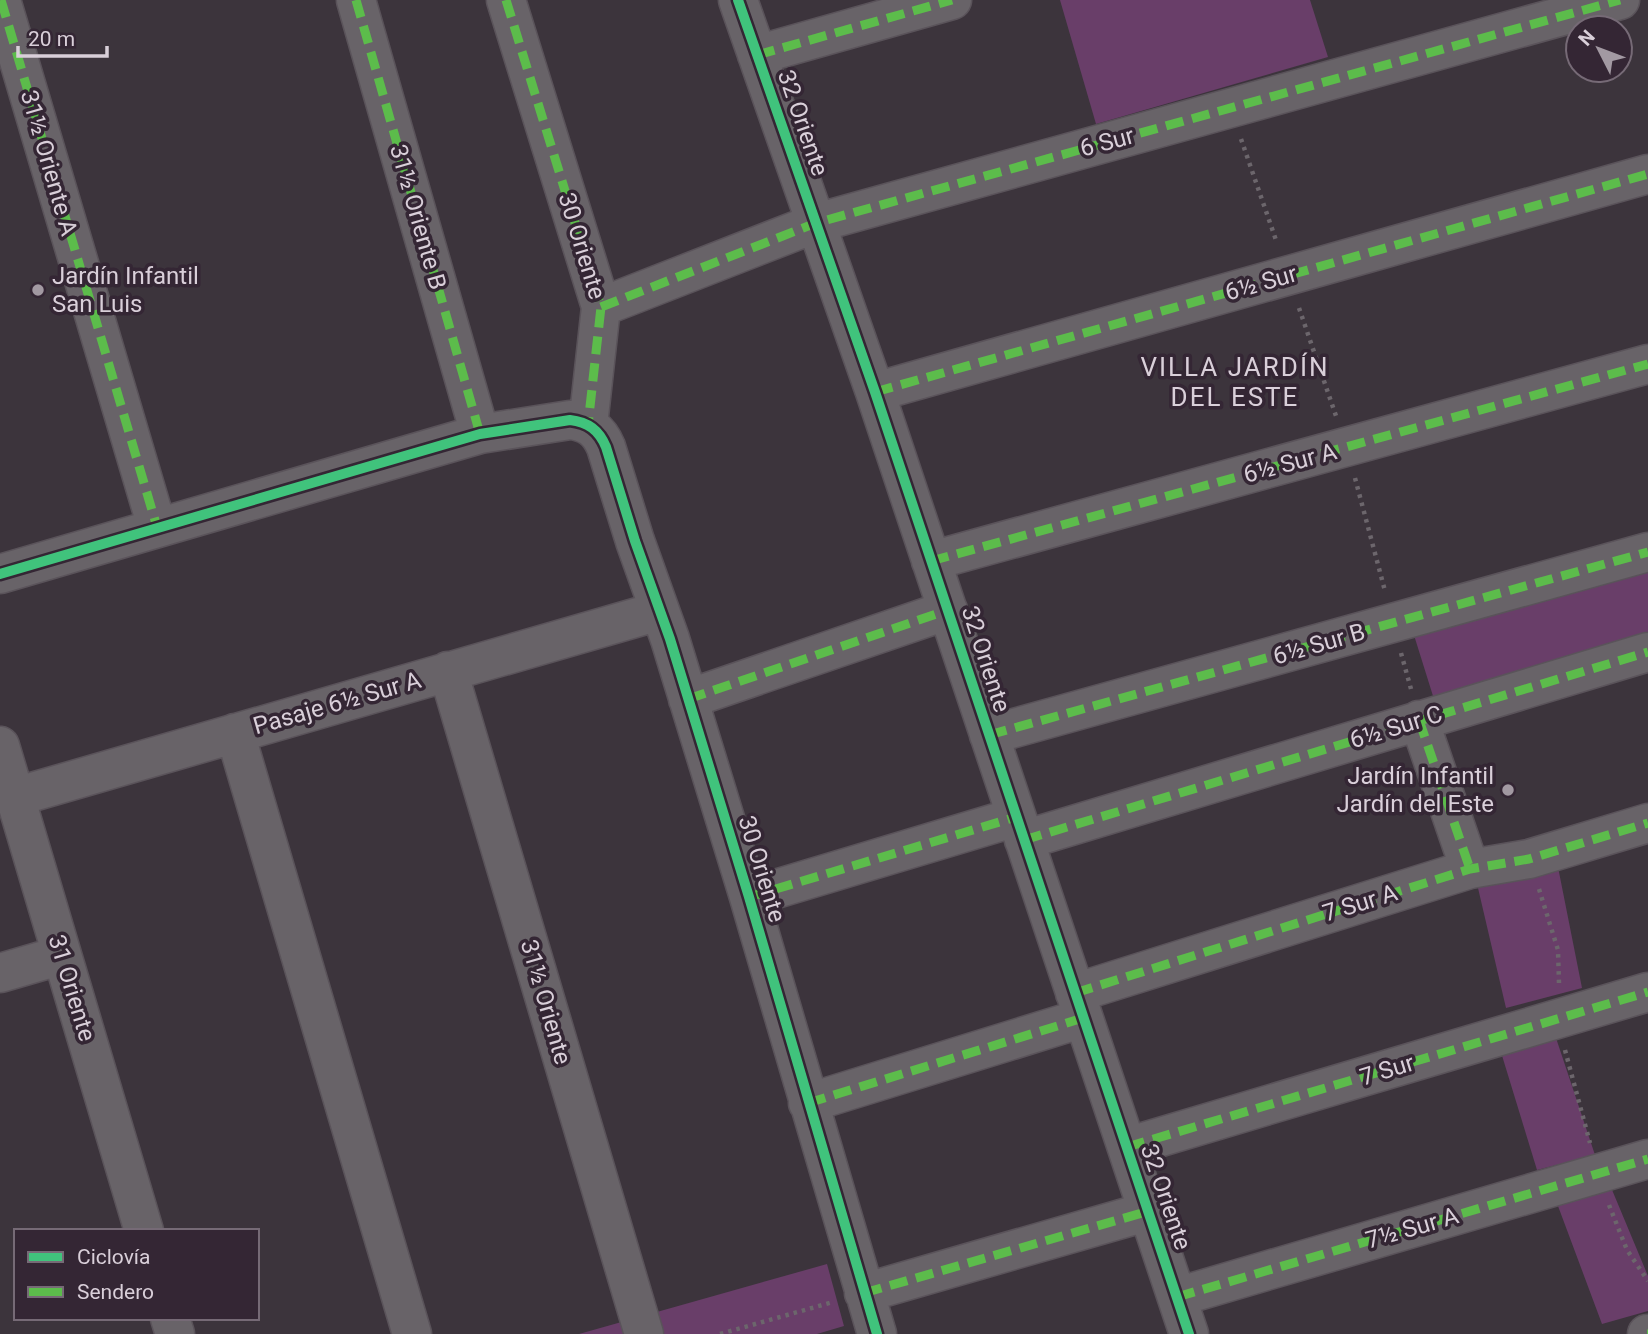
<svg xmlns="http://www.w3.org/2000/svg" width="1648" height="1334" font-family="Roboto,sans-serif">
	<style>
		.green { fill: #693e69 }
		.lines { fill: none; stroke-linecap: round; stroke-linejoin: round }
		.minor-casing { stroke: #5a535a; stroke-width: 41 }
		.path { stroke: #6c666c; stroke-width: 4.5; stroke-dasharray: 3.5 5; stroke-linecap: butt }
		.minor { stroke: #686368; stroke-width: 38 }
		.quiet { stroke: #5cbc4b; stroke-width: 9; stroke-dasharray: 18 9; stroke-linecap: butt }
		.cycleway-casing { stroke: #342634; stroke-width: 15 }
		.cycleway { stroke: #40c37c; stroke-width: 10 }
		.poi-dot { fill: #a299a2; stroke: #342634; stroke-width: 2.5 }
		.labels { text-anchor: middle; stroke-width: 7; stroke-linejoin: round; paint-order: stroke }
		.street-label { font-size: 24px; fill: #d9cfd9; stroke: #342634 }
		.poi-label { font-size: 24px; fill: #d9cfd9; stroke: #342634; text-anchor: start }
		.neighbourhood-label { font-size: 26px; letter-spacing: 2px; fill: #d9cfd9; stroke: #342634 }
	</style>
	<rect width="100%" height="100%" fill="#3c343c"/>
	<path class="green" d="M1060,0H1310L1328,57L1096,124Z
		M1648,571V636L1433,696L1413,632Z
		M1557,862L1582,988L1506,1008L1478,888Z
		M1553,1029L1595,1155L1537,1170L1500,1049Z
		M1610,1185L1648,1276V1311L1602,1324L1558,1206Z
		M827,1264L844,1326L817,1334H579Z"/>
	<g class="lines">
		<defs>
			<path id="minor" d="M1,0L157,527
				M356,0L480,434
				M506,0L601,307L588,425
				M738,0L875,392L1189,1334
				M757,55L952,0
				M601,307L816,223L1620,0
				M875,392L1648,174
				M931,561L1648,364
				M0,574L480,434L570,420C588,422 599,430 606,447L635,541L670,639L749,897L877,1334
				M448,671L644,1334
				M688,699L948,610
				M1419,720L1470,869
				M235,733L412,1334
				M989,735L1648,552
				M0,746L144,1231
				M15,797L659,611
				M1024,840L1648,652
				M749,897L1016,817
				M0,973L62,955
				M1075,993L1470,869L1529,859L1648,823
				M808,1103L1083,1018
				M1127,1147L1648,992
				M864,1293L1149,1211
				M1177,1297L1648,1159
				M170,1318L175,1334
				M1647,1334H1648"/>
		</defs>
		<use href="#minor" class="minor-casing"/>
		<path class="path" d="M1241,139L1277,243
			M1299,308L1336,416
			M1355,478L1385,591
			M1401,653L1411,689
			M1539,889L1558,950L1559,983
			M1565,1050L1590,1143
			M1609,1205L1627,1250L1648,1281
			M720,1334L833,1302"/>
		<use href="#minor" class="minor"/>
		<path class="quiet" d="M1,0L157,527
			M356,0L480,434
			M506,0L601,307L588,425
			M757,55L952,0
			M601,307L816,223L1620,0
			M875,392L1648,174
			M931,561L1648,364
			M688,699L948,610
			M1419,720L1470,869
			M989,735L1648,552
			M1024,840L1648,652
			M749,897L1016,817
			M1075,993L1470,869L1529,859L1648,823
			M808,1103L1083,1018
			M1127,1147L1648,992
			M864,1293L1149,1211
			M1177,1297L1648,1159
			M1647,1334H1648"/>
		<defs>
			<path id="cycleway" d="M738,0L875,392L1189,1334
				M0,574L480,434L570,420C588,422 599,430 606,447L635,541L670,639L749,897L877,1334"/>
		</defs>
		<use href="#cycleway" class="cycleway-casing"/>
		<use href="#cycleway" class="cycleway"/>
	</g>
	<g class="poi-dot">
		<circle cx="38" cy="290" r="7"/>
		<circle cx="1508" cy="790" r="7"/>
	</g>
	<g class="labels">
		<g class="street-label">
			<text transform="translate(803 123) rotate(71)" y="8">32 Oriente</text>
			<text transform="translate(1107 142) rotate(-15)" y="8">6 Sur</text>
			<text transform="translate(49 163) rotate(74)" y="8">31½ Oriente A</text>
			<text transform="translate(418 217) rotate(74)" y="8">31½ Oriente B</text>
			<text transform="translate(582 246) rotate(73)" y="8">30 Oriente</text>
			<text transform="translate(1261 283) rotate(-16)" y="8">6½ Sur</text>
			<text transform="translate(1290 463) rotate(-15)" y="8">6½ Sur A</text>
			<text transform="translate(1319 644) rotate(-16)" y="8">6½ Sur B</text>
			<text transform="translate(986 659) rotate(72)" y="8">32 Oriente</text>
			<text transform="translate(337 703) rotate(-16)" y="8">Pasaje 6½ Sur A</text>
			<text transform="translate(1396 727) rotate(-17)" y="8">6½ Sur C</text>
			<text transform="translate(762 869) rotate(73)" y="8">30 Oriente</text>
			<text transform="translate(1360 903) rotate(-17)" y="8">7 Sur A</text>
			<text transform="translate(72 988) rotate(73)" y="8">31 Oriente</text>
			<text transform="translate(546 1002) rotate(74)" y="8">31½ Oriente</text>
			<text transform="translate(1387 1070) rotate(-17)" y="8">7 Sur</text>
			<text transform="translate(1166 1197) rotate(71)" y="8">32 Oriente</text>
			<text transform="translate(1412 1228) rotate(-16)" y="8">7½ Sur A</text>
		</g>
		<g class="poi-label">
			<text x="52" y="284">Jardín Infantil<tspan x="52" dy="28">San Luis</tspan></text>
			<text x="1494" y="784" text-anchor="end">Jardín Infantil<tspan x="1494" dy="28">Jardín del Este</tspan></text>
		</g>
		<g class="neighbourhood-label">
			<text x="1235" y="376">VILLA JARDÍN<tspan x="1235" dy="30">DEL ESTE</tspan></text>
		</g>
	</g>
	<rect x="14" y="1229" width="245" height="91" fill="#342634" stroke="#766a76" stroke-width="2"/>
	<rect x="28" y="1252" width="35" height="10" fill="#40c37c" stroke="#766a76" stroke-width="2"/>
	<text x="77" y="1264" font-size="21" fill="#d9cfd9">Ciclovía</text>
	<rect x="28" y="1287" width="35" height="10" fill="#5cbc4b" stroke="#766a76" stroke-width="2"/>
	<text x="77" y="1299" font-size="21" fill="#d9cfd9">Sendero</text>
	<g transform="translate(1599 49) rotate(312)"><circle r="33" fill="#342634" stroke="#766a76" stroke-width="2"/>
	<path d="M0-5L12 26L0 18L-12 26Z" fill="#a299a2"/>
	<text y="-10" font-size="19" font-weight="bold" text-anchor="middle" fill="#d9cfd9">N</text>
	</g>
	<path d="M18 46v10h89v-10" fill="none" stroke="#d9cfd9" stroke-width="3.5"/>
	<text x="28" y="46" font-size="21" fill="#d9cfd9" stroke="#342634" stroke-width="5" paint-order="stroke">20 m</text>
</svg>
